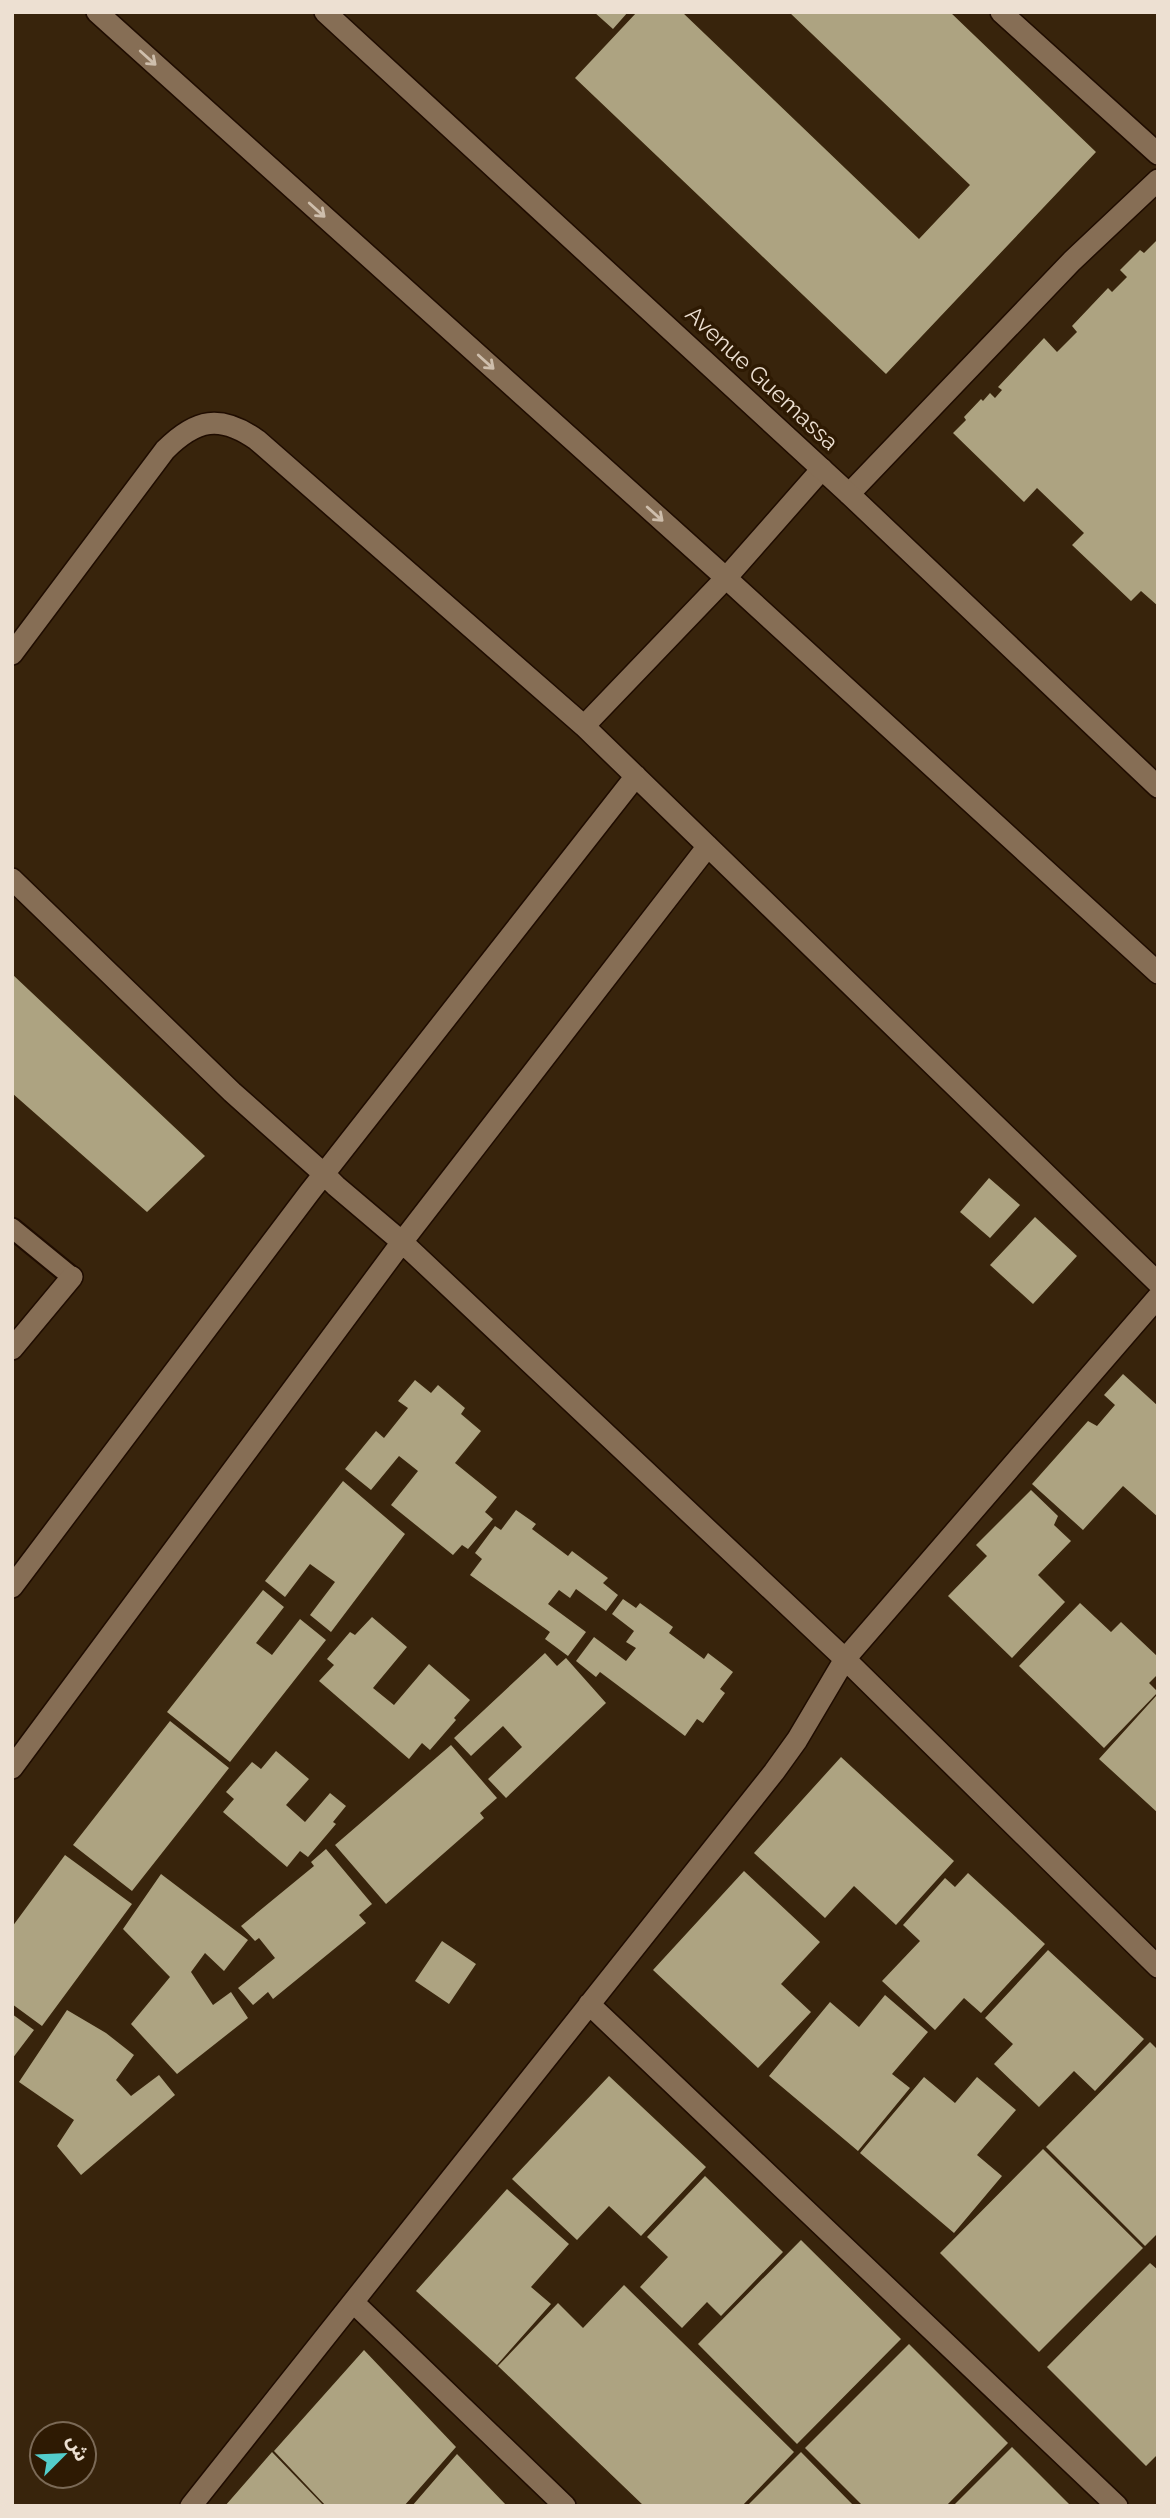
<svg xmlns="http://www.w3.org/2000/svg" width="1170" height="2518" font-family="Raleway,'Noto Sans Arabic',sans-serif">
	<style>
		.building { fill: #ada381 }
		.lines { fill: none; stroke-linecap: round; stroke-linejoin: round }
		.service-casing { stroke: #1f0c00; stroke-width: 23 }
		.minor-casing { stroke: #1f0c00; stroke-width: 24 }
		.secondary-casing { stroke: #1f0c00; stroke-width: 24 }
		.service { stroke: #866e55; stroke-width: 19 }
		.minor { stroke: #866e55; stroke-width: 21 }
		.secondary { stroke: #866e55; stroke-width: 21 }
		.oneway { stroke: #cebeac }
		.labels { text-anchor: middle; stroke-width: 7; stroke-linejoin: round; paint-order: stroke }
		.street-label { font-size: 23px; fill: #ede0d2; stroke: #2e1a03 }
	</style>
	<rect width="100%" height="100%" fill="#38240c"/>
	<path class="building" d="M594,12H628L613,29Z
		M637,12H682L919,239L970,185L789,12H950L1096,152L886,374L575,78Z
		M1158,239V606L1141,591L1131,601L1072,545L1084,533L1037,488L1024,502L953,433L966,420L964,417L981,399L983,401L990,393L995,398L1002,390L998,387L1044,338L1057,352L1077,332L1072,326L1108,288L1112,292L1127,277L1120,270L1140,250L1144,253Z
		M12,974L205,1156L147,1212L12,1093Z
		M989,1178L1020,1205L990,1238L960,1212Z
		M1035,1217L1077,1256L1033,1304L990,1265Z
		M1123,1374L1158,1406V1517L1123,1486L1083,1530L1032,1484L1088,1421L1097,1426L1115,1405L1104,1395Z
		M415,1380L431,1393L438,1385L465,1408L461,1414L481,1431L455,1463L497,1497L485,1512L493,1519L468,1549L462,1545L453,1555L391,1505L418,1471L399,1456L371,1490L345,1469L376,1431L384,1438L408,1408L398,1401Z
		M343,1481L405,1534L331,1632L310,1615L335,1582L310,1564L285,1597L265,1581Z
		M1031,1490L1058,1516L1054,1525L1071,1541L1038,1575L1065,1602L1012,1658L948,1596L987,1556L976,1545Z
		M516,1510L536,1524L532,1529L568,1556L572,1551L608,1578L603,1583L618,1595L606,1611L576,1589L570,1598L559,1590L548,1604L586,1632L568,1656L545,1639L550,1632L470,1575L482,1559L475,1553L495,1526L501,1530Z
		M263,1590L284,1607L256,1643L272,1655L300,1619L326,1640L230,1762L167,1712Z
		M623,1599L636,1608L640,1603L673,1627L669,1633L704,1659L708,1653L733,1672L720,1689L725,1693L703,1723L697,1719L685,1736L600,1672L596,1677L576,1661L594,1637L626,1661L636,1648L626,1642L634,1631L612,1614Z
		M1080,1603L1111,1632L1121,1622L1158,1657V1674L1149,1683L1158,1692L1104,1748L1019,1666Z
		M372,1617L407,1647L373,1688L394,1705L429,1664L470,1700L454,1718L456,1720L430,1750L422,1743L409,1759L319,1681L334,1665L327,1659L350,1632L355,1635Z
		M545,1653L557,1666L566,1658L606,1703L506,1798L488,1779L522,1747L503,1726L471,1756L454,1738Z
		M1156,1696L1158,1697V1813L1099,1759Z
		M170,1721L229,1768L132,1891L73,1845Z
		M451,1745L497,1798L480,1813L484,1818L386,1904L335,1845Z
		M276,1751L309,1779L286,1805L305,1822L330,1793L346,1806L333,1822L336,1824L308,1857L300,1851L287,1867L223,1812L234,1799L226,1792L252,1762L261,1769Z
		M841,1757L954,1861L896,1925L854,1886L825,1918L754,1853Z
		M326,1849L372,1904L359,1915L366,1923L273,1999L268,1992L253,2005L238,1988L275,1958L259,1938L255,1941L241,1926L314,1866L311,1862Z
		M65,1855L132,1904L42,2026L12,2004V1927Z
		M744,1871L820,1942L781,1984L811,2012L758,2068L653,1970Z
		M968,1873L1045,1944L981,2013L964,1998L935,2030L882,1981L920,1941L903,1925L945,1878L955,1887Z
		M161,1874L248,1940L224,1971L205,1953L191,1972L213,2005L231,1992L248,2018L177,2074L131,2024L170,1977L123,1929Z
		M442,1941L476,1964L449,2004L415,1981Z
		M1048,1950L1144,2039L1095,2091L1074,2071L1039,2107L994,2064L1013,2044L985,2018Z
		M885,1995L928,2032L892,2074L910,2088L858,2151L769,2076L830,2002L859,2027Z
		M67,2010L106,2033L134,2055L116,2080L131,2096L159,2075L175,2095L81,2175L57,2146L74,2120L19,2082Z
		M12,2014L34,2030L12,2059Z
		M1150,2042L1158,2050V2233L1145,2246L1046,2147Z
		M609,2076L706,2167L641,2236L609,2206L577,2240L512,2179Z
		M924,2077L955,2103L977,2077L1016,2110L977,2155L1002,2176L954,2233L860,2153Z
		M1043,2149L1143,2248L1039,2352L940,2253Z
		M705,2176L783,2252L721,2316L707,2302L682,2328L640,2287L668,2257L647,2237Z
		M507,2189L569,2244L531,2287L551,2304L497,2365L416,2291Z
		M801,2240L901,2339L797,2444L698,2344Z
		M1150,2263L1158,2270V2454L1146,2466L1047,2367Z
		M624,2285L794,2452L742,2506H644L498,2366L558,2303L583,2328Z
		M909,2344L1008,2443L946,2506H863L805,2448Z
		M364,2350L456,2447L404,2506H326L274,2451Z
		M1012,2447L1071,2506H953Z
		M272,2452L324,2506H225Z
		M801,2452L854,2506H747Z
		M457,2454L507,2506H412Z"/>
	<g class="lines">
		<defs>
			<path id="service" d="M12,1228L72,1277"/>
			<path id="minor" d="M97,12L726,578L1158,973
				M1001,12L1158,154
				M849,494L1072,261L1158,180
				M12,654L165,450C196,419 220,414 257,440L584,726L726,578L822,469
				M584,726L1158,1283
				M12,879L232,1092L324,1174L336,1186L402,1242L845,1659L1158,1967
				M12,1349L72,1277
				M12,1587L309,1193L636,776
				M12,1768L402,1242L708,846
				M589,2004L1117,2506
				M353,2302L565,2506
				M191,2506L774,1772L797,1740L845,1659L1158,1297"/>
			<path id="secondary" d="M325,12L849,494L1158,787"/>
		</defs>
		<use href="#service" class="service-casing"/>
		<use href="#minor" class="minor-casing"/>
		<use href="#secondary" class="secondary-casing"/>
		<use href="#service" class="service"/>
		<use href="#minor" class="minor"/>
		<use href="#secondary" class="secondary"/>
	</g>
	<defs><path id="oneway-shaft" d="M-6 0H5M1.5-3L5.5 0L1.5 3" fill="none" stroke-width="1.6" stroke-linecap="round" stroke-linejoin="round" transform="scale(1.75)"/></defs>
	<g class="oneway">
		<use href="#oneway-shaft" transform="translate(148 58) rotate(42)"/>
		<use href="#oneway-shaft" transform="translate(317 210) rotate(42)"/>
		<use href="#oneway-shaft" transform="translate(486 362) rotate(42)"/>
		<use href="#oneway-shaft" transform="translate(655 514) rotate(42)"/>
	</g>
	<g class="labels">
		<g class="street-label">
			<text transform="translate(762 378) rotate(43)" y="8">Avenue Guemassa</text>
		</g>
	</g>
	<rect width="1170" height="2518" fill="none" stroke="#ede0d2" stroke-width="28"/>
	<g transform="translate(63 2455) rotate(66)"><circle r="33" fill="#2e1a03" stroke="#7a6956" stroke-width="2"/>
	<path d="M0-5L12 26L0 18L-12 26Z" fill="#53cdcb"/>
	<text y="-10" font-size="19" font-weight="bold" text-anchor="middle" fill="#ede0d2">ش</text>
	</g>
</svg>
